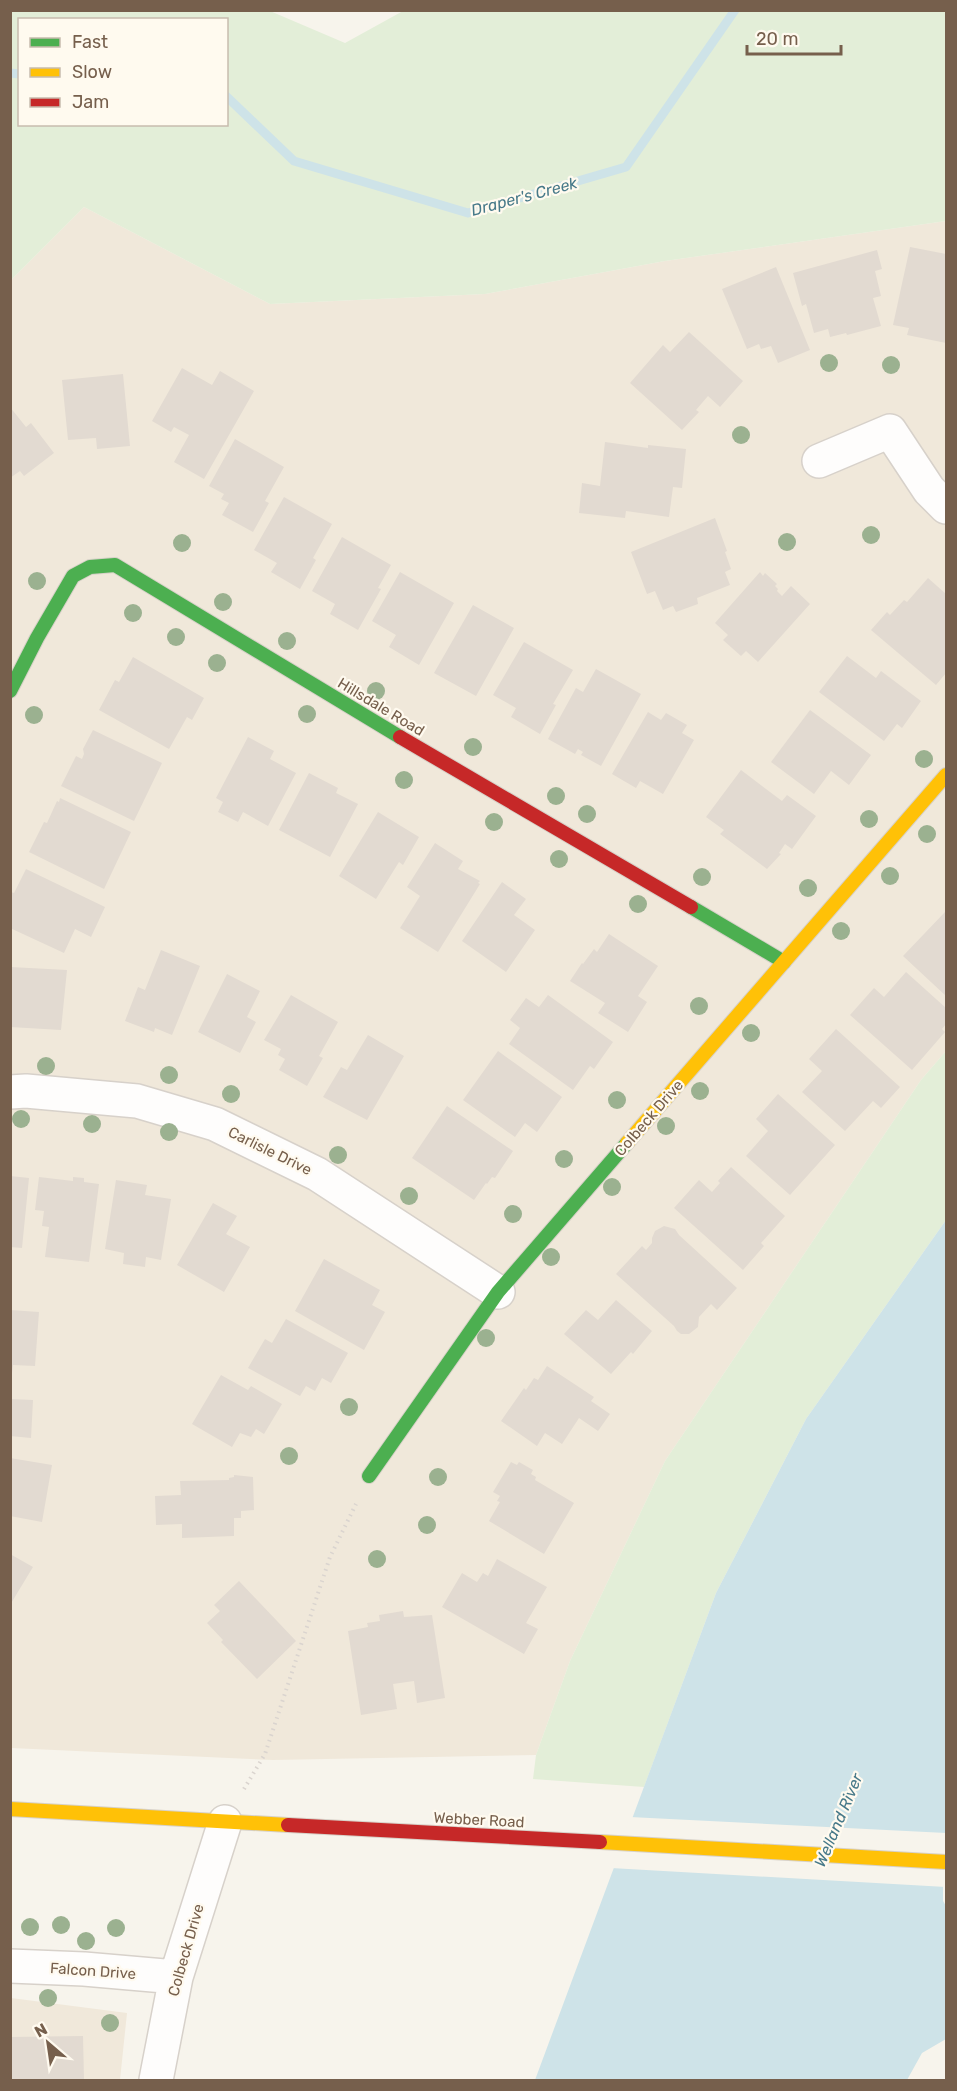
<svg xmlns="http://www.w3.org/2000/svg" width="957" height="2091" font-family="Rubik,sans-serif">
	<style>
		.residential { fill: #f0e8da }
		.green { fill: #e3eed8; fill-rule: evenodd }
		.water { fill: #cee3e8 }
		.pier { fill: #f7f4ec }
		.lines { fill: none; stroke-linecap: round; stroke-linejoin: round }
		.stream { stroke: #cee3e8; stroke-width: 9 }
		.building { fill: #e2dad1 }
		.street-casing { stroke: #d7d1ca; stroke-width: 36 }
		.fast-casing { stroke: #d7d1c8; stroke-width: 16 }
		.slow-casing { stroke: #d7d1c8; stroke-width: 16 }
		.jam-casing { stroke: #d7d1c8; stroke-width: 16 }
		.path { stroke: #dad4cf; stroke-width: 4; stroke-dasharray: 1.5 4.5; stroke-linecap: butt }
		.street { stroke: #fefdfc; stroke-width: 33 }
		.fast { stroke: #4caf50; stroke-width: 14 }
		.slow { stroke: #ffc107; stroke-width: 14 }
		.jam { stroke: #c62828; stroke-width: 14 }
		.tree { fill: #9bb190 }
		.labels { text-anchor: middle; stroke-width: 4.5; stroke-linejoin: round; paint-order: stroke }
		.street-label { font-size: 15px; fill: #765f4c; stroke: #fffaef }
		.water-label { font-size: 16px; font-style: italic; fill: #477989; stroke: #fffaef }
	</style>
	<rect width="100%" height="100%" fill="#f7f4ec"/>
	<path class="residential" d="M84,207L270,304L485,294L665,261L946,221V1051L921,1080L665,1461L570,1661L536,1755L273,1760L11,1748V280Z
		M11,1998L127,2013L120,2080H11Z"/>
	<path class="green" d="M11,10L270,11L345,43L403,11H946V221L665,261L485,294L270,304L84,207L11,280ZM20,20H226V124H20Z
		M946,1051V1220L806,1419L716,1593L644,1787L533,1779L536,1755L570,1661L665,1461L921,1080Z"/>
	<path class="water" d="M946,1220V1856L943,1864V1901L946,1906V2039L922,2053L907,2080H535L716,1593L806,1419Z"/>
	<path class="pier" d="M630,1817L946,1833V1887L611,1868Z"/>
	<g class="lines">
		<path class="stream" d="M10,73L20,74
			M226,96L294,161L468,213L626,167L735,10"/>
	</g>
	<path class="building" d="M910,247L946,254V343L907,335L909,328L893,325Z
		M877,250L882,269L875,271L881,296L873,298L881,326L847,335L846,333L830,337L828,329L814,333L806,304L802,306L793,273Z
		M776,267L810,350L778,363L771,346L761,349L759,344L747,349L722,289Z
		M689,332L743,381L720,407L708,396L696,410L699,412L682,430L630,383L663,345L670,352Z
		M182,368L212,385L220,371L254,391L204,479L174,462L189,435L174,427L171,432L152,421Z
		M123,374L130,446L97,449L96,438L68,440L62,380Z
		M10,407L26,427L31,423L54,453L24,476L20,471L10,478Z
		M235,439L284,467L265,501L269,503L253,532L222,515L229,503L221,499L224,494L209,486Z
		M605,442L648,448V445L686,449L682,488L673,487L669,517L626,511L625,518L579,513L582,483L600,486Z
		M284,497L332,524L313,558L316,560L300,589L271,572L277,563L254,550Z
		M715,518L727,551L725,552L731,569L725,572L730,585L697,598L698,604L676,612L673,606L663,610L655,591L647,594L631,552Z
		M342,537L391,565L378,588L381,589L358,630L330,614L335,604L312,591Z
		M400,572L454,603L419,665L389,647L396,635L372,621Z
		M760,572L763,576L765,573L777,584L775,586L778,589L777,591L782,596L791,586L810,604L758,662L746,651L741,656L723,640L728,635L715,623Z
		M928,578L946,594V673L936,685L871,630L887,612L890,615L904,600L907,602Z
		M473,605L514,628L476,696L434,673Z
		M524,642L573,670L553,704L556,705L540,734L511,717L516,708L493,695Z
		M847,656L876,678L881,671L921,701L902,728L897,724L884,741L819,692Z
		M133,657L204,698L192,720L187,717L169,749L99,710L115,680L119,682Z
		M596,669L641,694L601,766L581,755L583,752L578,749L575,754L548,739L576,688L583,692Z
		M810,710L871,755L849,785L831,771L814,794L771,762Z
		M648,712L661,720L666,713L687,725L682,733L694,740L663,794L640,781L636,788L612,774Z
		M93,730L162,763L134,821L61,786L76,756L82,759L84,754L83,749Z
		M248,737L274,751L270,759L296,773L268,826L243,812L238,822L218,812L223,802L216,798Z
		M741,770L782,801L787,795L816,816L792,849L785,844L779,853L781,854L767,869L720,834L724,830L706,817Z
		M309,773L338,788L336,793L358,804L330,857L279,830Z
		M60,798L131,832L104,889L29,852L44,822L47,823L57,801L59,802Z
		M378,812L419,837L403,865L399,862L376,899L339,876Z
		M435,843L463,861L458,869L480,881L478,883L480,884L438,952L400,928L420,896L407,887Z
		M26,869L105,907L91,937L75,929L64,953L10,928V893L11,892L14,893Z
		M502,882L526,899L514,915L535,930L506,972L462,941Z
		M945,912L946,914V996L903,956Z
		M609,934L658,966L638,996L647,1002L628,1032L598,1013L605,1003L570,981L582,963L583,964L594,949L597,952Z
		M161,950L200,966L172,1035L155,1028L154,1032L125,1021L138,987L145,990Z
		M10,967L67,970L61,1030L10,1027Z
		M906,972L946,1008V1024L942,1029L945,1032L912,1070L850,1015L874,988L884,997Z
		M227,974L260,991L247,1017L256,1022L240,1053L198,1032Z
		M291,995L338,1022L319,1056L323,1058L307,1086L279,1070L285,1059L278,1055L281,1049L264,1040Z
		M548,995L613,1042L594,1069L590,1066L573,1090L509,1044L520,1028L510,1020L526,998L539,1007Z
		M836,1029L900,1087L881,1108L873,1101L845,1131L802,1092L822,1071L809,1059Z
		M368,1035L404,1056L367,1120L323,1097L341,1067L347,1070Z
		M498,1051L562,1097L537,1132L525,1123L515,1137L463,1100Z
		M778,1094L835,1145L790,1195L746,1156L768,1131L756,1119Z
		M447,1106L513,1151L495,1178L492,1177L487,1184L486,1183L474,1200L412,1158Z
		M731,1167L785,1216L761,1243L764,1246L743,1270L674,1208L699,1180L712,1192L720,1183L718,1181Z
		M10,1176L29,1178L22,1248L10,1247Z
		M39,1177L73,1181V1177L84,1178V1182L99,1184L89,1262L45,1257L49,1227L42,1226L44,1211L35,1210Z
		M116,1180L147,1185L145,1195L171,1199L161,1260L146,1257L145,1267L123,1264L124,1253L105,1249Z
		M213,1203L237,1216L226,1234L250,1247L224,1292L177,1265Z
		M664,1226L675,1229L679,1235L737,1288L717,1310L711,1304L699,1317L698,1327L689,1334H681L677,1331L674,1326L616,1274L642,1246L646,1250L652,1243V1238L655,1231Z
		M324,1259L380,1290L372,1305L385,1312L364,1350L295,1311Z
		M616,1300L652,1331L633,1354L631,1352L611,1374L564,1334L586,1310L598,1320Z
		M10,1310L39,1312L35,1366L13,1365L12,1373Z
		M286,1319L348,1353L331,1383L322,1378L315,1391L306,1386L300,1396L248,1368L265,1339L272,1343Z
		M547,1366L594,1397L591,1401L610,1414L598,1431L579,1418L562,1444L545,1433L537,1446L501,1421L524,1388L526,1390L534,1378L538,1380Z
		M221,1375L248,1390L251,1386L282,1404L264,1434L256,1429L251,1437L240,1433L232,1447L192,1424Z
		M10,1399L33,1400L31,1438L10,1436Z
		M10,1458L52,1465L42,1522L10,1516Z
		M511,1462L517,1465L519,1462L533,1470L531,1474L536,1477L535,1480L574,1503L544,1554L489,1521L500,1502L497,1501L500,1496L493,1492Z
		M234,1475L253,1477L254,1510L241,1511V1518H234V1536L182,1538V1524L156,1525L155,1496L181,1495L180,1481L229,1480V1478L234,1477Z
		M10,1554L33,1567L10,1605Z
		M497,1559L547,1587L526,1623L538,1629L524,1654L442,1607L462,1573L477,1582L483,1573L488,1576Z
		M239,1581L296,1641L257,1679L221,1642L223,1640L207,1623L220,1611L214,1605Z
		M403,1611L404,1617L432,1615L445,1698L417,1703L414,1681L393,1684L397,1709L361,1715L348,1631L368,1627L367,1623L380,1621L379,1615Z
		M83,2036L84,2080H10V2037Z"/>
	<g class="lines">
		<defs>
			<path id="street" d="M819,461L890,431L929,490L946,507
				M10,1092L26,1091L137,1101L215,1124L317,1174L498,1292
				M10,1966L84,1969L176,1977
				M156,2080L176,1977L225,1822"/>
			<path id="fast" d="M10,691L37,638L73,576L90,567L115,565L400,737
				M691,907L784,962
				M369,1476L498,1292L627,1143"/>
			<path id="slow" d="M627,1143L946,775
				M10,1809L288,1825
				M600,1842L946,1862"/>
			<path id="jam" d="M400,737L691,907
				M288,1825L600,1842"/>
		</defs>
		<use href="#street" class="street-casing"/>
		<use href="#fast" class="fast-casing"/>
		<use href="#slow" class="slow-casing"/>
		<use href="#jam" class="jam-casing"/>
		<path class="path" d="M244,1789L265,1754L330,1557L356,1504"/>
		<use href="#street" class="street"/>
		<use href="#fast" class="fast"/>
		<use href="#slow" class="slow"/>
		<use href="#jam" class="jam"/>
	</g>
	<g class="tree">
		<circle cx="829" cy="363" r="9"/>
		<circle cx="891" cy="365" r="9"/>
		<circle cx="741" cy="435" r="9"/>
		<circle cx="871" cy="535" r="9"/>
		<circle cx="787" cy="542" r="9"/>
		<circle cx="182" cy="543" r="9"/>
		<circle cx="37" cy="581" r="9"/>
		<circle cx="223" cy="602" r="9"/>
		<circle cx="133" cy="613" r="9"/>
		<circle cx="176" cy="637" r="9"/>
		<circle cx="287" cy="641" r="9"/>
		<circle cx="217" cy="663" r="9"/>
		<circle cx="376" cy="691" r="9"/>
		<circle cx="307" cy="714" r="9"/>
		<circle cx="34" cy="715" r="9"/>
		<circle cx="473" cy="747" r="9"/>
		<circle cx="924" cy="759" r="9"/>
		<circle cx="404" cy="780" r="9"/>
		<circle cx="556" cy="796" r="9"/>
		<circle cx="587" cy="814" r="9"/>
		<circle cx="869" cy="819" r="9"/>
		<circle cx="494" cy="822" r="9"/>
		<circle cx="927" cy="834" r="9"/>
		<circle cx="559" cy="859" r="9"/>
		<circle cx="890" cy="876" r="9"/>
		<circle cx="702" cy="877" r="9"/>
		<circle cx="808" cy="888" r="9"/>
		<circle cx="638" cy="904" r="9"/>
		<circle cx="841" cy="931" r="9"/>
		<circle cx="699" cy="1006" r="9"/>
		<circle cx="751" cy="1033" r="9"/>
		<circle cx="46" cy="1066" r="9"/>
		<circle cx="169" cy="1075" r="9"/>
		<circle cx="700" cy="1091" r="9"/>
		<circle cx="231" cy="1094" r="9"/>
		<circle cx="617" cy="1100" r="9"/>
		<circle cx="21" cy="1119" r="9"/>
		<circle cx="92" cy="1124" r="9"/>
		<circle cx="666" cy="1126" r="9"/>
		<circle cx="169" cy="1132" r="9"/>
		<circle cx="338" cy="1155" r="9"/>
		<circle cx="564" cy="1159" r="9"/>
		<circle cx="612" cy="1187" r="9"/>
		<circle cx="409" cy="1196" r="9"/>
		<circle cx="513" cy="1214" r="9"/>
		<circle cx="551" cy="1257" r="9"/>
		<circle cx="486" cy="1338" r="9"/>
		<circle cx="349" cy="1407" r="9"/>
		<circle cx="289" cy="1456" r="9"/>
		<circle cx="438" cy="1477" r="9"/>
		<circle cx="427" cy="1525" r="9"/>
		<circle cx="377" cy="1559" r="9"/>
		<circle cx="61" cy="1925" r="9"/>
		<circle cx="30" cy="1927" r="9"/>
		<circle cx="116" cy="1928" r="9"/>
		<circle cx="86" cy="1941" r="9"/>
		<circle cx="48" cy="1998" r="9"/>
		<circle cx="110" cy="2023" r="9"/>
	</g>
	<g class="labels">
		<g class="street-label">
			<text transform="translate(381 707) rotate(31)" y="5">Hillsdale Road</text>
			<text transform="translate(649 1118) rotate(-49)" y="5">Colbeck Drive</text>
			<text transform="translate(270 1151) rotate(26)" y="5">Carlisle Drive</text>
			<text transform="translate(479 1820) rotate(3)" y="5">Webber Road</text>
			<text transform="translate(186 1950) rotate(-74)" y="5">Colbeck Drive</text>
			<text transform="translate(93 1971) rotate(4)" y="5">Falcon Drive</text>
		</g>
		<g class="water-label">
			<text transform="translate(524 196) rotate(-15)" y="6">Draper's Creek</text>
			<text transform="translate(838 1820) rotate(-67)" y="6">Welland River</text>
		</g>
	</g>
	<rect width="957" height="2091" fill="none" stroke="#765f4c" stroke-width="24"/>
	<rect x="18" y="18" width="210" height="108" fill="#fffaef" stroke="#c8bcae" stroke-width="1.5"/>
	<rect x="30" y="38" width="30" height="9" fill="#4caf50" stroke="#c8bcae" stroke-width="1.5"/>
	<text x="72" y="48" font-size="18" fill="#765f4c">Fast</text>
	<rect x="30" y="68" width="30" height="9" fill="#ffc107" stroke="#c8bcae" stroke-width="1.5"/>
	<text x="72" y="78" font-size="18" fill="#765f4c">Slow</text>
	<rect x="30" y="98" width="30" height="9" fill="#c62828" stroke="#c8bcae" stroke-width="1.5"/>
	<text x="72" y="108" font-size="18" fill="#765f4c">Jam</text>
	<g transform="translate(48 2043) rotate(331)" stroke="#fffaef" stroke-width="4.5" paint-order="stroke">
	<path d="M0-4.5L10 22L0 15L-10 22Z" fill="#765f4c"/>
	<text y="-9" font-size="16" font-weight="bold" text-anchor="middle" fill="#765f4c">N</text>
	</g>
	<path d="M747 45v9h94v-9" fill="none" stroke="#765f4c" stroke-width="3"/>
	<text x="756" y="45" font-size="18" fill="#765f4c" stroke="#fffaef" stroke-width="4.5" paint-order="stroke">20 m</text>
</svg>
